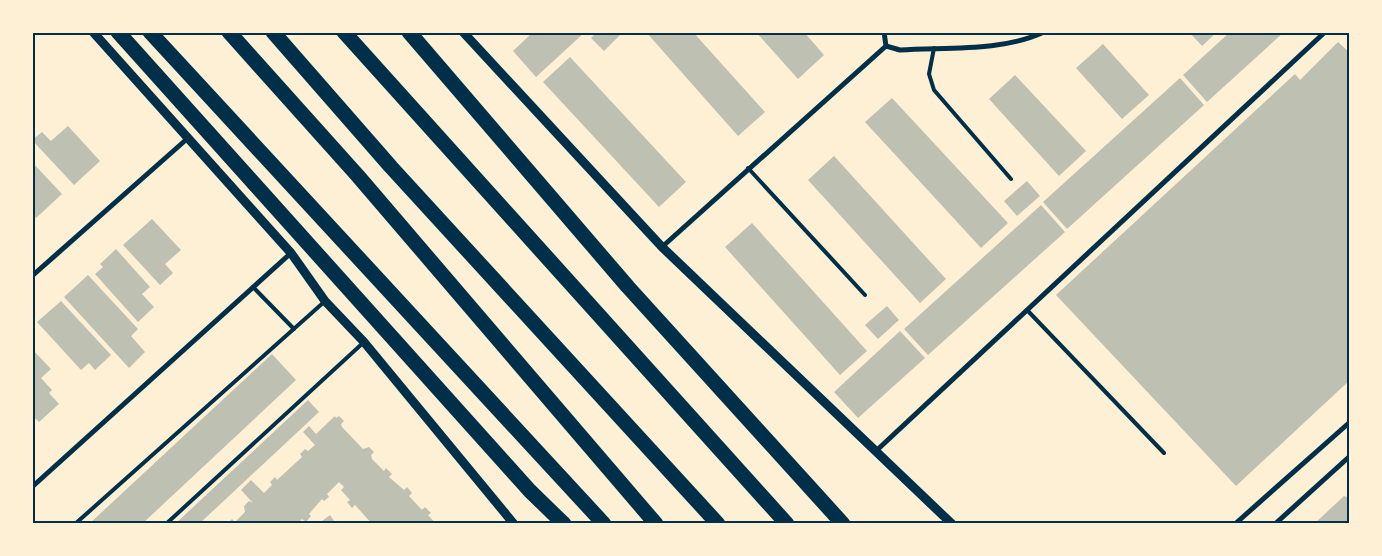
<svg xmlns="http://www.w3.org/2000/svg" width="1382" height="556" font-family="Helvetica,sans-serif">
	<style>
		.building { fill: #bec0b2 }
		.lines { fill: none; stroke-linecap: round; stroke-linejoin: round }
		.service { stroke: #003049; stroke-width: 4 }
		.minor { stroke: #003049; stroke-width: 5 }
		.tertiary { stroke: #003049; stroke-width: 9 }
		.motorway { stroke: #003049; stroke-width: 15 }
		.neatline { fill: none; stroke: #003049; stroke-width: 2 }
	</style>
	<rect width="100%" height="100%" fill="#fdf0d5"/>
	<path class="building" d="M533,32H585L536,77L513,51Z
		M597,32H623L604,51L591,38Z
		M646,32H693L765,112L738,136Z
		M756,32H804L824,55L798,79Z
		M1189,32H1217L1202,46Z
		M1230,32H1284L1207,102L1183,75Z
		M1338,42L1350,53V380L1236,486L1056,295L1295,74L1300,80Z
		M1103,44L1149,95L1122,119L1076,68Z
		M570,57L686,182L659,207L543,82Z
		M1015,75L1086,151L1059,176L989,99Z
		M1180,78L1204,105L1067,229L1043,202Z
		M892,98L1008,223L981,248L865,122Z
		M68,126L100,161L74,185L32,140L42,132L51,141Z
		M834,156L946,279L920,303L808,180Z
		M32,162L62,194L36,218L32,214Z
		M1027,181L1040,196L1017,216L1004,201Z
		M1041,205L1065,232L928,355L904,329Z
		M152,219L181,250L165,264L173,273L160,285L123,245Z
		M752,223L867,351L840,375L725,247Z
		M116,249L150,287L142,294L154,307L138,322L95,274L103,267L100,264Z
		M88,275L138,329L131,336L145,352L129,368L64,297Z
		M61,301L111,355L95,370L89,363L81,370L37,322Z
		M887,306L899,320L878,339L865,325Z
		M900,331L925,358L858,418L834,392Z
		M32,349L51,369L41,378L52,390L49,393L59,404L39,422L32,415Z
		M272,354L296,380L142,524H89Z
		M308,400L319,412L199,524H175Z
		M335,416L336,418L339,416L344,421L341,424L342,427L363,449L369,447L374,452L371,455L372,459L384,471L386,468L392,474L389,477L404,490L407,487L412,493L409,496L422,510L425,507L431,513L428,515L436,524H372L355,505L352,508L347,502L350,500L341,490L344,487L339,482L327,494L329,497L324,501L322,499L309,514L311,516L306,522L302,519L297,524H227L232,519L235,522L245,512L244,506L249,501L253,503L241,490L251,480L264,493L272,485L270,482L275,477L277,480L302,457L300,454L305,449L308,451L315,445L303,432L309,426L316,434Z
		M1344,496L1350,498V524H1314Z
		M330,515L336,524H318Z"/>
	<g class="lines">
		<path class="service" d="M934,48L929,74L934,90L1011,179
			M748,168L865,295
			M253,287L294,329
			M1027,310L1164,453
			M75,524L324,302
			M166,524L364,342"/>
		<path class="minor" d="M884,32L886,46
			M886,46L900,50C947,47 1001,52 1044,32
			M662,247L886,46
			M32,276L188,138
			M876,451L1325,32
			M32,487L291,253
			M1235,524L1350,422
			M1275,524L1350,456"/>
		<path class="tertiary" d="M93,32L291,253L325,301L364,342L514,524
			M463,32L662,247L952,524"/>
		<path class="motorway" d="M118,32L530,491L564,524
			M150,32L604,524
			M229,32L358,176L656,524
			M273,32L391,167L718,524
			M344,32L787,524
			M409,32L628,287L843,524"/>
	</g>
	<rect width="1382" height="556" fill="none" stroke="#fdf0d5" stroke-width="68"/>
	<rect x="34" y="34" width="1314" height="488" class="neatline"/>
</svg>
